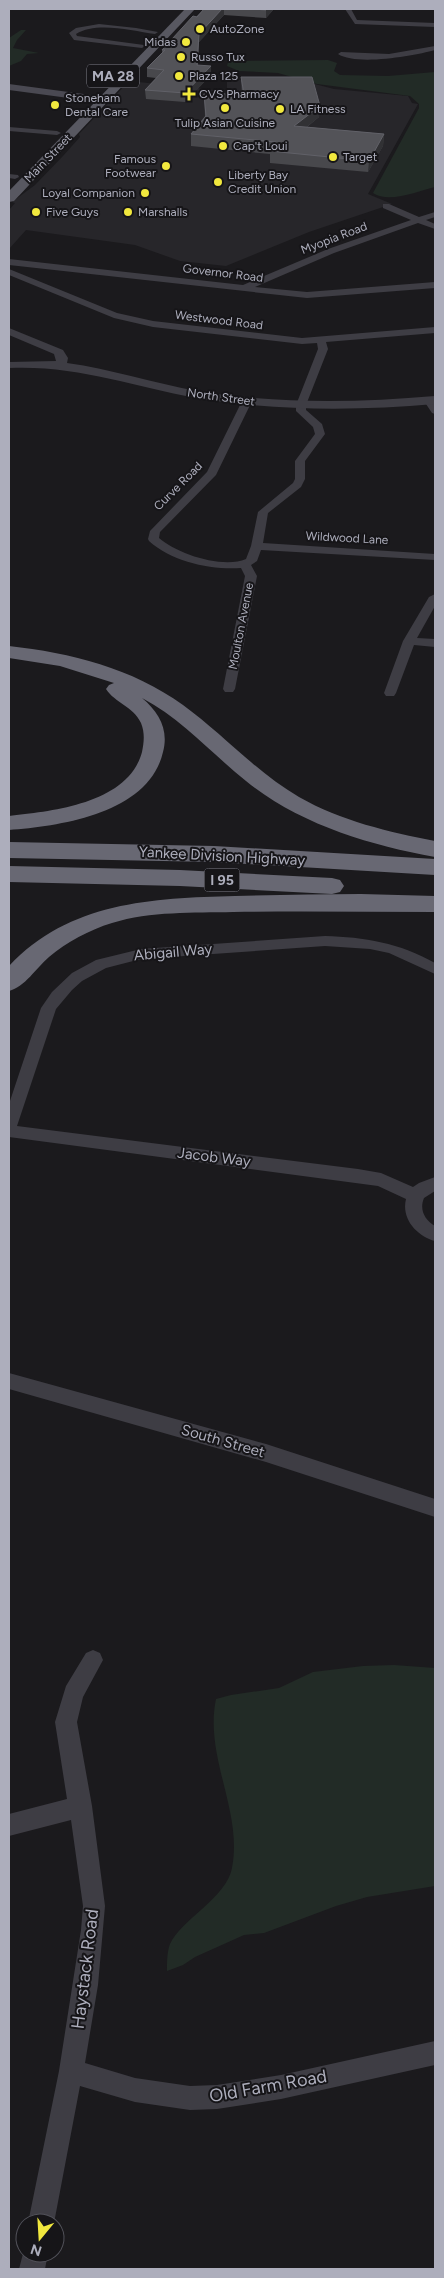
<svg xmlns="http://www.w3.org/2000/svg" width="444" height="2278" font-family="Figtree,sans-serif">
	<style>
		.built { fill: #27262a }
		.green { fill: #222b26 }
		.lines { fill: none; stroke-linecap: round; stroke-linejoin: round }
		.minor { fill: #3e3d44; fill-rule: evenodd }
		.tertiary { fill: #3e3d44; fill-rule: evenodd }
		.secondary { fill: #4a4952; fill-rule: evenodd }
		.primary { fill: #585861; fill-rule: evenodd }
		.motorway { fill: #686873; fill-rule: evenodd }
		.wall { fill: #48484c }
		.shaded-wall { fill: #313134 }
		.building { fill: #535358; stroke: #616168 }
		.poi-dot { fill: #f1e83e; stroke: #161518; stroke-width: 2 }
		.labels { text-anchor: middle; stroke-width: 4; stroke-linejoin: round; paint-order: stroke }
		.far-poi-label { font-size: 12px; fill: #adaebc; stroke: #161518; text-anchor: start }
		.far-street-label { font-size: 12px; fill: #adaebc; stroke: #161518 }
		.shield { fill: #161518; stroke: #80808b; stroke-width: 1 }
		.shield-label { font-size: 14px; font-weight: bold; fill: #adaebc }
		.street-label { font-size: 15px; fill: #adaebc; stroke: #161518 }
		.near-street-label { font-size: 18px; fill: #adaebc; stroke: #161518 }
	</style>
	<rect width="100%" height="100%" fill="#1b1a1d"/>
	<path class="built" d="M295,79L334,89L408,96L412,103L418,104L368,194L392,204L309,232L226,266L180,261L135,245L26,230L9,249V210L15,203L12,202L35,185L63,156L80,137L79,134L129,81L224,91L227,90V80Z"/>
	<path class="green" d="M26,30L17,40L13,48L39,53L27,54L21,61L9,66V38L21,30Z
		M328,60L337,63L334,71L340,75L388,76L435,72V187C418,191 389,204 373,193L419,108V104L410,96L317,84L278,73L239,71L227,66L228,62L232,61Z
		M394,1665L435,1668V1886L367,1897L336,1906L264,1933L244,1935L195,1957L183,1965L167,1971C167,1962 167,1952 170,1944C181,1920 227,1897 232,1868C243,1811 204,1757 216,1699L231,1695L279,1688L313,1672L363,1666Z"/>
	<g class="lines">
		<path class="minor" d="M345,9H351L357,20L435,23V27L355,24Z
			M99,24L136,28L158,32L155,34C132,31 97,21 76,34L77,36L144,45L145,46L142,48L74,40L69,33L76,28Z
			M435,46V50C414,56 356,66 338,54L341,52L389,54Z
			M9,127L57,131L61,133L57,135L9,131Z
			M9,174L18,175L19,177L15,179L9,178Z
			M383,204H389L419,217L435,212V217L426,220L435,224V229L418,223L334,253L255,287L307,292L435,282V288L307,298L9,265V259L243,285L328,249L411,220L383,208Z
			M9,269L117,313L153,321L302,338L435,327V333L326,342L328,349L306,405V410L322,424L325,434L305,461V479L301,487L268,513L263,543L435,554V560L261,550L257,561L251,565L257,576L235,689L233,692H225L223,689L245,576L241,568C211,570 172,562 149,541L148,539L150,531L207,472L242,401L244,399H250L252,401L216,475L160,532L159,538C177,554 223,569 246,559L251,546L258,512L293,483L295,479V461L315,434L313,427L296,411V405L318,349L317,343L302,344L153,327L114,318L9,275Z
			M429,398L435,403V414L432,413L424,401Z
			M435,594V606L417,638L435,639V647L414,645L396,693L394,696H386L384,693L403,641L429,597Z
			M325,936C364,937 400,943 435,963V974L389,953L370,949L325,946L141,959L106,968L82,981L72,990L56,1009L17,1126L358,1169L381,1173L413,1187L419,1183L435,1177V1191L424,1198C419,1210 425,1220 435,1226V1241C417,1236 401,1219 406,1199L378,1186L9,1137V1104L41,1008L52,992L72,973L96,960L141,949Z
			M9,1373L266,1444L435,1499V1517L266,1462L9,1389Z
			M93,1650L100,1653L103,1660L83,1697L77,1722L92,1806L105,1906L98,1985L85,2063L135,2078L190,2086L217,2085L281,2075L435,2041V2065L281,2099L217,2109L190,2110L135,2102L80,2086L54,2223H28L59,2071L81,1930L83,1906L71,1820L9,1836V1814L67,1799L55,1722L66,1686L86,1653Z
			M25,2246V2253H48L45,2269H19Z"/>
		<path class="tertiary" d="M9,328L63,350L68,358L67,363C111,369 153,383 197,391C276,404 355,403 435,396V404C356,411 275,411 196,398C131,386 77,365 9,368V362L56,361L54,354L9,335Z"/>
		<path class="secondary" d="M9,84L91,95L96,98L91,101L9,90Z"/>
		<path class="primary" d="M185,9H195L14,201L9,202V191Z"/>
		<path class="motorway" d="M9,646C71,653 132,668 183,705C223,734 256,772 299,797C341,821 389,832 435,841V857C369,845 299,824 246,781C212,754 182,719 142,698C159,712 169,730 163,752C149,813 62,826 9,830V816C52,811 128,804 142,752C144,742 145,733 141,723C133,706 115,703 106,689L109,685L114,683L60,666L9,658Z
			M9,842L214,846L435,859V875L214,862L9,858Z
			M9,866L180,870L332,878L340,880L344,886L340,892L332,894L180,886L9,882Z
			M361,894L435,896V912C368,912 301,911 233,912C193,913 151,911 112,923C89,930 67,942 49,957C36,968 25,987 9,991V966C69,902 152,898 235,896C277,895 319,894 361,894Z"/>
	</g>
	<path class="wall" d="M204,9H274L266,18L224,15L199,42L198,65L211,75L185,102L146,99L145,90L156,78L147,77V68L162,53V50Z
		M241,77L320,106L319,117L307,127L384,134L383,146L368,172L270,163V154L191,146V134L205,116L204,94H242Z"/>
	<path class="shaded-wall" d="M222,9H224V15L199,42L197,73L199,34Z
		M267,9H274L266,18V10Z
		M211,66V75L185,102V93Z
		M320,106L319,117L294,137V126Z
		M384,134L383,146L368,172L369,161Z"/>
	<path class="building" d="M204,9H222L199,34L197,65L211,66L185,93L145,90L164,70L147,68L165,50H162L193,16L197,17Z
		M253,9H267L266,10Z
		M241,77H312L320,106L294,126L384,134L369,161L270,151L276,142L191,134L206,116L204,94H244Z"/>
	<g class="poi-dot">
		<circle cx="200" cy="29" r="5"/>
		<circle cx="186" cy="42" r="5"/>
		<circle cx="181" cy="57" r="5"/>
		<circle cx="179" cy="76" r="5"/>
		<path d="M186.5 86.5h5v5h5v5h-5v5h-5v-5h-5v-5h5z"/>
		<circle cx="55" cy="105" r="5"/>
		<circle cx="225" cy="108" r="5"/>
		<circle cx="280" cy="109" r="5"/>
		<circle cx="223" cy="146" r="5"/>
		<circle cx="333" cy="157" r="5"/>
		<circle cx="166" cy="166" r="5"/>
		<circle cx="218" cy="182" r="5"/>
		<circle cx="145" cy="193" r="5"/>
		<circle cx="36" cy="212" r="5"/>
		<circle cx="128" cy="212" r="5"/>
	</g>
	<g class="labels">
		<g class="far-poi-label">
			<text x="210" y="33">AutoZone</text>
			<text x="176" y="46" text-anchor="end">Midas</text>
			<text x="191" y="61">Russo Tux</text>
			<text x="189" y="80">Plaza 125</text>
			<text x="199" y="98">CVS Pharmacy</text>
			<text x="65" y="102">Stoneham<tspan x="65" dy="14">Dental Care</tspan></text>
			<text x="290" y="113">LA Fitness</text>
			<text x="225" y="127" text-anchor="middle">Tulip Asian Cuisine</text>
			<text x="233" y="150">Cap't Loui</text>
			<text x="343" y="161">Target</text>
			<text x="156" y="163" text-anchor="end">Famous<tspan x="156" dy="14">Footwear</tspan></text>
			<text x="228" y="179">Liberty Bay<tspan x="228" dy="14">Credit Union</tspan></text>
			<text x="135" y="197" text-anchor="end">Loyal Companion</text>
			<text x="46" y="216">Five Guys</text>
			<text x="138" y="216">Marshalls</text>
		</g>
		<g class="far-street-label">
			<text transform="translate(48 158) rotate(-46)" y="4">Main Street</text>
			<text transform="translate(334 238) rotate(-21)" y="4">Myopia Road</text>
			<text transform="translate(223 273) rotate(7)" y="4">Governor Road</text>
			<text transform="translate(219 320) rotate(7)" y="4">Westwood Road</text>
			<text transform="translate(221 397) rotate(8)" y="4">North Street</text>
			<text transform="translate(178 486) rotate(-45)" y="4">Curve Road</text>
			<text transform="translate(347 538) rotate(3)" y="4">Wildwood Lane</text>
			<text transform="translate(241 626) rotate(-79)" y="4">Moulton Avenue</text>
		</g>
		<g class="shield">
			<rect x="87" y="64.5" width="52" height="23" rx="4"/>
			<rect x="204.5" y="868.5" width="35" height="23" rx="4"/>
		</g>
		<g class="shield-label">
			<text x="113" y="81">MA 28</text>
			<text x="222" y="885">I 95</text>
		</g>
		<g class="street-label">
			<text transform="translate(222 856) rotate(3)" y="5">Yankee Division Highway</text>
			<text transform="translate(173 952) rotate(-5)" y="5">Abigail Way</text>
			<text transform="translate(214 1157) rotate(7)" y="5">Jacob Way</text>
			<text transform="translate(223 1441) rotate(16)" y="5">South Street</text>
		</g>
		<g class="near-street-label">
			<text transform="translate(85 1969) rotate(-83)" y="6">Haystack Road</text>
			<text transform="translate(268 2086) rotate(-10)" y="6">Old Farm Road</text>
		</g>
	</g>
	<rect width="444" height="2278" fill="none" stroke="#adaebc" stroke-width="20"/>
	<g transform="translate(40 2238) rotate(198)"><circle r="24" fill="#161518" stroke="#52525a"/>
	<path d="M0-4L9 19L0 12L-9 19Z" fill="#f1e83e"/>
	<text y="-8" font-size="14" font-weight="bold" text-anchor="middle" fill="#adaebc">N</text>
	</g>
</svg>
